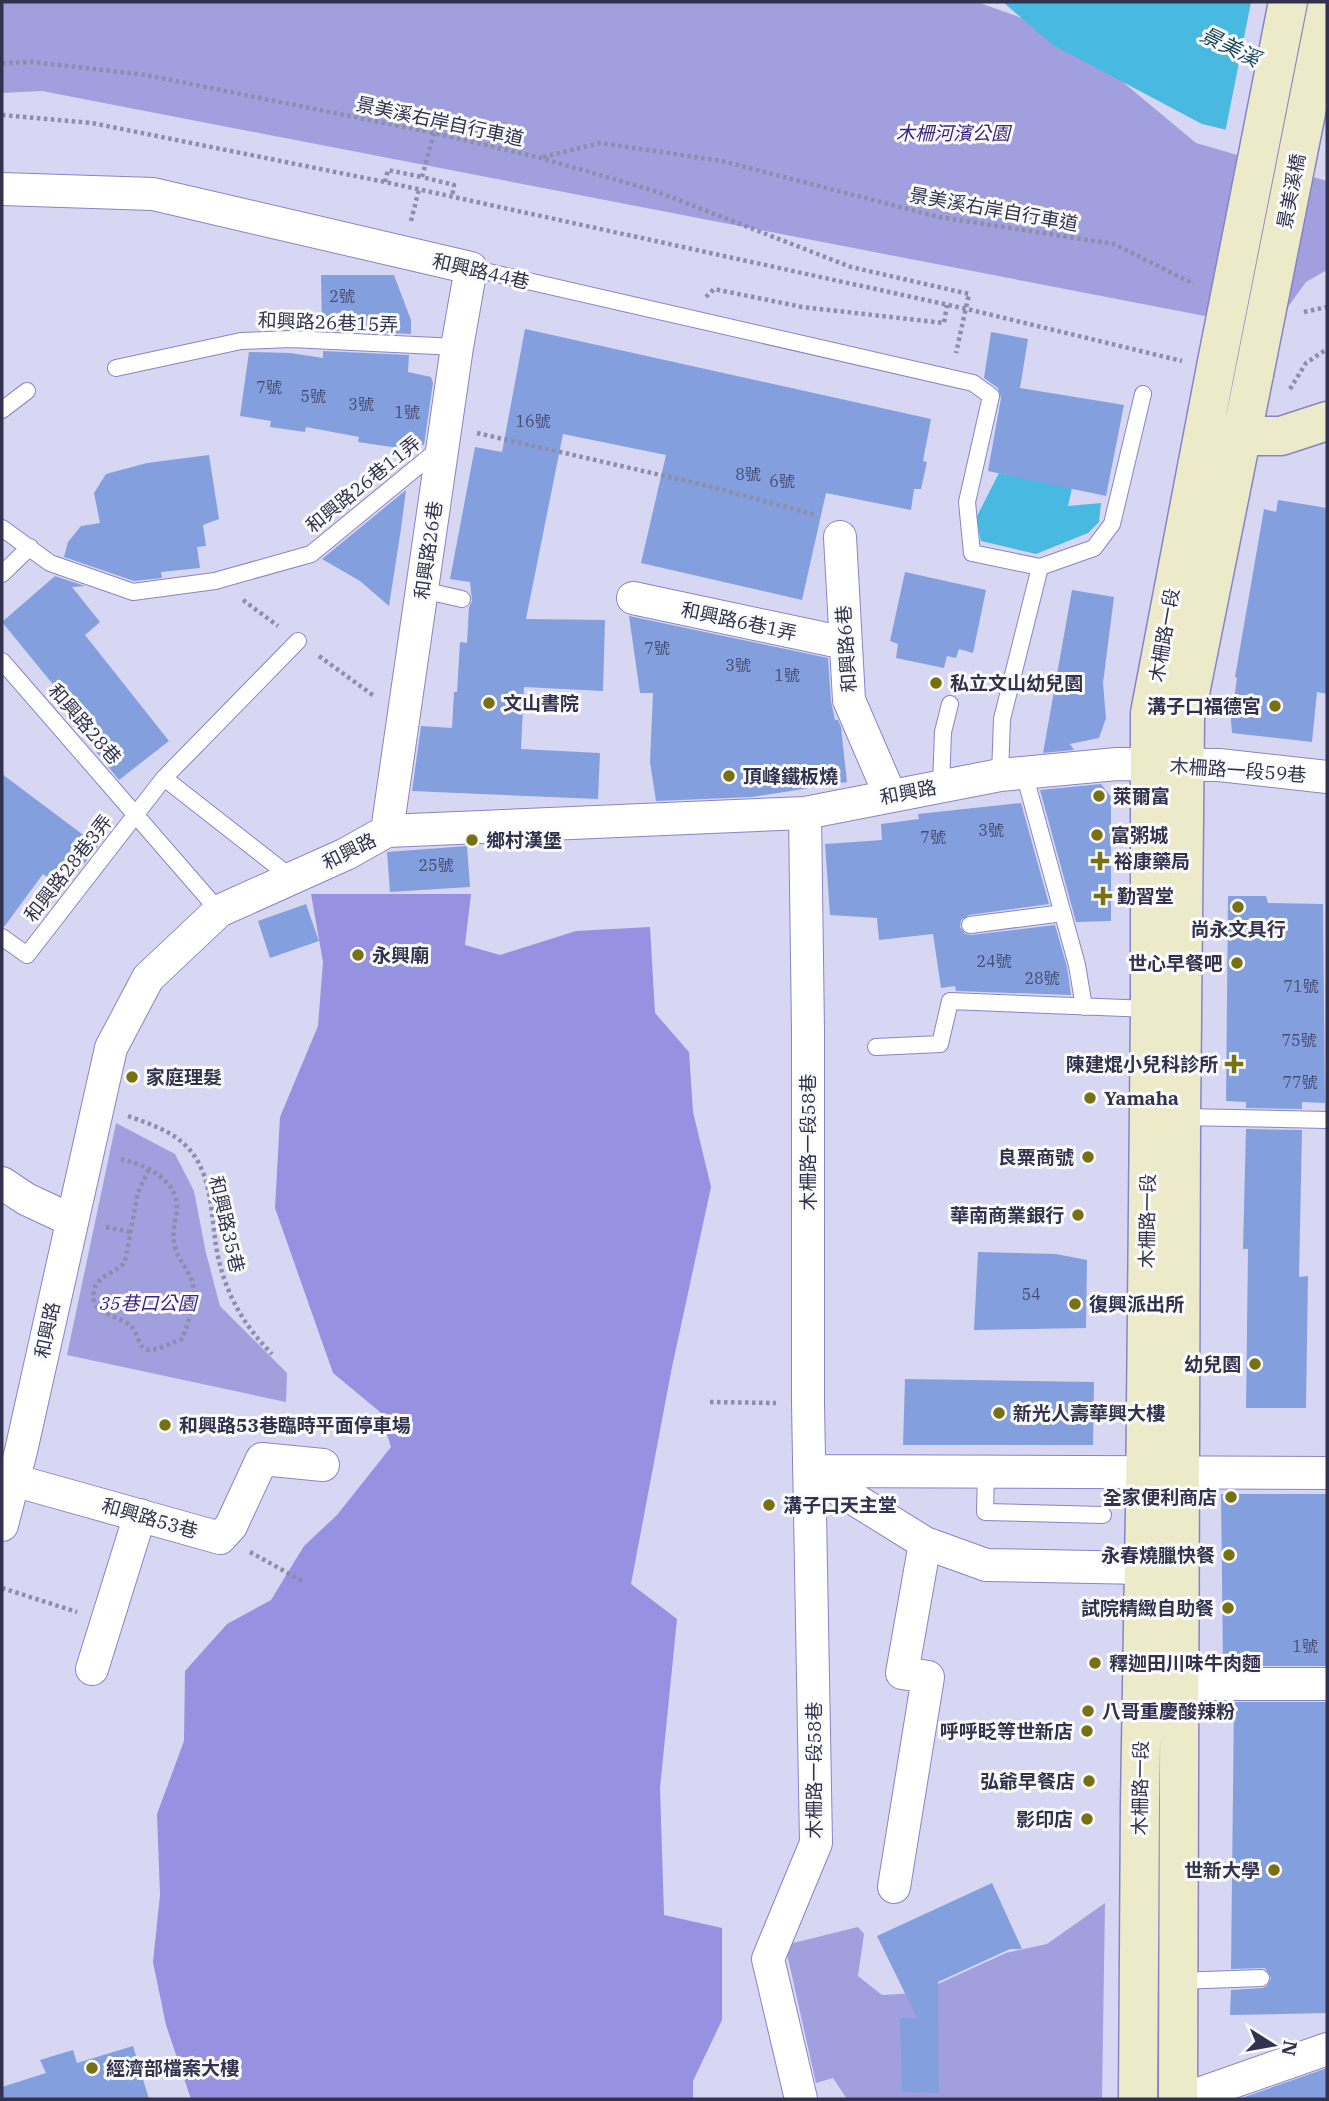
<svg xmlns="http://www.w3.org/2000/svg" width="1329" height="2101" font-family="'IBM Plex Serif','Noto Sans TC',serif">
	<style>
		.green { fill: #a29fdf }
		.forest { fill: #9691e1 }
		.water { fill: #48b9e1 }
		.pier { fill: #d7d7f4 }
		.building { fill: #849fde }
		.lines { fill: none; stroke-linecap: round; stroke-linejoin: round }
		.lane-casing { stroke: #8884c6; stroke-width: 18 }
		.street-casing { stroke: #8884c6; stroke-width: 34 }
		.secondary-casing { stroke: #8884c6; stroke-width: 41 }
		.path { stroke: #8e8daa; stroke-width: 4.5; stroke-dasharray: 3.5 3.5; stroke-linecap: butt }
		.lane { stroke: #fff; stroke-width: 16 }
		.street { stroke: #fff; stroke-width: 32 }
		.secondary { stroke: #eceac8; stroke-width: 38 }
		.secondary-bridge-casing { stroke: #8884c6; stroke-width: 41; stroke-linecap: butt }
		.secondary-bridge { stroke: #eceac8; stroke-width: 38 }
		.poi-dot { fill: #777113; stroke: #fbfbfb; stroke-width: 2.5 }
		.labels { text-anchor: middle; stroke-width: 6; stroke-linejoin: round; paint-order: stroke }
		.number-label { font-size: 16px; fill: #474d72 }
		.street-label { font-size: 19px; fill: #33324e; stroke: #fbfbfb }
		.park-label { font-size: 19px; font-style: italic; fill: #392682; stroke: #fbfbfb }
		.poi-label { font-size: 19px; font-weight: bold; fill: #33324e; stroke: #fbfbfb; text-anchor: start }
		.water-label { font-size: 21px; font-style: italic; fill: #184859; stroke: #fbfbfb }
	</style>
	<rect width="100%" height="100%" fill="#d7d7f4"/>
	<path class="green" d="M2,2H977L1064,33L1196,143L1327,181V270L1306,282L1272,329L42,91L2,93Z
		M116,1123L175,1154L194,1191L206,1253L220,1306L287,1373L286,1402L67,1355Z
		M1105,1903L1102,2099H847L833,2078L816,2083L785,1945L858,1927L864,1934L858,1976L882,1995L918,1993L1006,1953L1047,1944Z"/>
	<path class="forest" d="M311,894H471L465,945L500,955L576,931L650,927L655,1013L689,1052L693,1112L711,1187L672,1367L631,1584L677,1619L660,1788L664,1915L722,1928V2020L693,2081V2099H191L166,2025L153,1962L160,1895L157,1814L184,1741L185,1671L227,1624L271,1600L304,1546L337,1515L391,1447L380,1412L333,1373L275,1208L280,1117L318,1026L323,962Z"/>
	<path class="water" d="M1003,2H1254L1327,154L1202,124L1053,45Z
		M999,473L1072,488L1068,506L1101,503L1099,522L1088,533L1036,554L981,541L976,518Z"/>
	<path class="pier" d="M1251,2H1264L1308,19L1327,17V157L1225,133Z"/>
	<path class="building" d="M321,275H394L411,320V334L322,330Z
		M525,329L931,419L923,461L927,462L921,489H914L911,510L826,493L802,600L641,563L666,455L563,434L526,619L605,620L603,691L524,687L521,749L600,753L598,799L412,791L421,726L452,728L454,692H457L460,642L467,643L469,607L472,601L470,582L450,579L475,447L502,452Z
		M991,332L1028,339L1020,388L1124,405L1106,496L988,471L1001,398L998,388L984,378Z
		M323,351L409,355L408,372L431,377L433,383L424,445L413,443L412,450L358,442L359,437L306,427L305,432L270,427L271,421L240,416L249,352L290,353L323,358Z
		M209,455L219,519L203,525L206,546L197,547L200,568L161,572L162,578L134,581L64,557L68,542L81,526L100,523L94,493L106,474L147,463Z
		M406,490L401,529L389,606L360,581L322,559Z
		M1278,500L1327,508V694L1317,692L1312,742L1232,733L1231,720L1237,678L1235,677L1264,509L1276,512Z
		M905,572L986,590L973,653L959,649L956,658L947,656L944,668L896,658L898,644L890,641Z
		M55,576L85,586L72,587L100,622L85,635L169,741L119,780L62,709L69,704L2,622Z
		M1072,590L1114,597L1103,683L1106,718L1099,738L1070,744L1074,750L1043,753Z
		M629,616L828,658L831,701L835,720H838L841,727L847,782L752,797L656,801L650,762L653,693H640Z
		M2,774L98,846L64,889L43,874L4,927H2Z
		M1101,784L1111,797V921L1076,922L1040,790Z
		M1021,803L1049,904L969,915L961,920L960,927L965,934L971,935L1055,925L1067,967L1071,995L956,991L955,986L941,988L933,934L879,940L877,918L830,915L825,844L882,840L881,824L919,819L918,814Z
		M467,846L470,887L390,892L387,852Z
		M1228,896H1266L1268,903L1323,904L1325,1103L1302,1102V1109L1246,1108V1102L1226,1101Z
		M306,904L319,941L270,958L258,921Z
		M1246,1129L1302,1130L1299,1277L1308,1276L1306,1408H1246L1248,1249H1243Z
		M978,1252L1056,1254L1087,1260L1086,1328L974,1330Z
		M905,1379L1094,1382L1093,1445H903Z
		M1221,1494H1327V1666H1223Z
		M1234,1702H1327V2013L1230,2015L1231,1990L1262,1988L1267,1986L1271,1978L1265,1968L1231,1969Z
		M992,1883L1022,1949H1010L938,1982L939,2093L902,2092L900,2018H917L877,1936Z
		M133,2046L149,2099H2V2087L46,2073L40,2060L73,2050L77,2063Z
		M1327,2068V2099H1239Z"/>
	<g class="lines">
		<defs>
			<path id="lane" d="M471,268L973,383L991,396L967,502L972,553L1040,567L1094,548L1112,524L1143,394
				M116,368L241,341L291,339L457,347
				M2,410L27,391
				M2,528L50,563L133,592L215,581L311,554L439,449
				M2,574L30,547
				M422,590L462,599
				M2,661L219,911
				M1024,773L1077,965L1084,1007
				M1000,775L1002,719L1040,567
				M164,778L292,878
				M941,785L943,732L950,704
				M970,925L1063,913
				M2,937L27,955L164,778L298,641
				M876,1047L940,1044L950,1001L1150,1009
				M1181,1117L1327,1120
				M986,1471L985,1512L1103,1515
				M1177,1981L1261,1978"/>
			<path id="street" d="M2,189L153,194L471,268L457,347L387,831
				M840,537L849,700L890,795
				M633,598L845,643
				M2,1183L26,1199L71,1220
				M809,1471L1327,1473
				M809,1471L925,1543L902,1673L928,1677L894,1887
				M13,1480L220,1538L231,1526L262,1459L323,1465
				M2,1525L21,1451L111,1048L148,978L219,911L346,854L387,831L805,813L1000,775L1117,764L1219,765L1327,777
				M925,1543L986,1565L1144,1568
				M92,1669L140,1515
				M1180,1684H1327
				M801,2099L768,1959L816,1843L808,1403V1031L805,813
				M1184,2099L1327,2049"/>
			<path id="secondary" d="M1216,432L1242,436H1281L1327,421
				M1138,2099L1140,1805L1145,1508L1150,1009V713L1216,367
				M1178,2099L1181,1117L1185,718L1254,374"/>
		</defs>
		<use href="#lane" class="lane-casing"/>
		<use href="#street" class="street-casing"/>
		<use href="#secondary" class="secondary-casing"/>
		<path class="path" d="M2,63L33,62L146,75L434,133L541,158L655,191L851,267L969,294L956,353
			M2,115L92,123L385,182L967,309L1182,361
			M434,133L422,177L454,185L452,197
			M543,157L600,143L722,161L939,217L1114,244L1194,284
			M385,182L388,170L422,177
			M411,221L419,189
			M706,297L714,289L802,307L944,323L947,305
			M1304,312L1327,307
			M1290,389L1306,363L1327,349
			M477,433L700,484L816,515
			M243,600L278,626
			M319,656L374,696
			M128,1116C150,1124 173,1131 189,1149C212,1175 211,1214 216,1246C223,1289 242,1324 272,1354
			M121,1159C145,1165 178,1179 177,1209C176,1220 172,1230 174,1242C176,1255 184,1265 190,1276C200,1298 189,1318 182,1339C173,1342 154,1353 145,1349C138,1345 137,1331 131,1326C118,1314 89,1316 94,1291C96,1276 116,1273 125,1262L138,1192L149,1169
			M106,1227L130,1232
			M710,1402L776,1403
			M250,1552L304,1582
			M2,1588L77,1612"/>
		<use href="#lane" class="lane"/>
		<use href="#street" class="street"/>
		<use href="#secondary" class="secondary"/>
		<defs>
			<path id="secondary-bridge" d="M1216,367L1288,2
				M1254,374L1327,7"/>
		</defs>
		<use href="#secondary-bridge" class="secondary-bridge-casing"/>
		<use href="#secondary-bridge" class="secondary-bridge"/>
	</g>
	<g class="poi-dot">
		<circle cx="936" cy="683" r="7"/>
		<circle cx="489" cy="703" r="7"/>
		<circle cx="1275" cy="706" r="7"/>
		<circle cx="729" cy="776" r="7"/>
		<circle cx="1099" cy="796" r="7"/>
		<circle cx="1097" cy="835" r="7"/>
		<circle cx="472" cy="840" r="7"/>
		<path d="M1096.5 850.5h7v7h7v7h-7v7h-7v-7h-7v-7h7z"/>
		<path d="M1099.5 885.5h7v7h7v7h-7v7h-7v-7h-7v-7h7z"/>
		<circle cx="1238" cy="907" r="7"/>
		<circle cx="358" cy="955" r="7"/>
		<circle cx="1237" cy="963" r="7"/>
		<path d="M1230.5 1053.5h7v7h7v7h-7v7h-7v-7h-7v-7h7z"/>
		<circle cx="132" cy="1077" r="7"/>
		<circle cx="1090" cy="1098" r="7"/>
		<circle cx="1088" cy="1157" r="7"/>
		<circle cx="1078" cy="1215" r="7"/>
		<circle cx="1075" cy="1304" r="7"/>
		<circle cx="1255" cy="1364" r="7"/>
		<circle cx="999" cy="1413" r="7"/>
		<circle cx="165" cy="1425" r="7"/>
		<circle cx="1231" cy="1497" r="7"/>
		<circle cx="769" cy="1505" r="7"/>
		<circle cx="1229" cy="1555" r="7"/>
		<circle cx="1228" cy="1608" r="7"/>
		<circle cx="1095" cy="1663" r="7"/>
		<circle cx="1088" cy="1711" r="7"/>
		<circle cx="1087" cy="1731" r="7"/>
		<circle cx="1089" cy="1781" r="7"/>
		<circle cx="1087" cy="1819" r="7"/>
		<circle cx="1274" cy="1870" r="7"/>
		<circle cx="92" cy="2068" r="7"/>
	</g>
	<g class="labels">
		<g class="number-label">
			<text x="342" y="302">2號</text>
			<text x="269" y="393">7號</text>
			<text x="313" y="402">5號</text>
			<text x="361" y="410">3號</text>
			<text x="407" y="418">1號</text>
			<text x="533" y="427">16號</text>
			<text x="748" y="480">8號</text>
			<text x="782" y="487">6號</text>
			<text x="657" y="654">7號</text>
			<text x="738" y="671">3號</text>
			<text x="787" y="681">1號</text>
			<text x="991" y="836">3號</text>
			<text x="933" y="843">7號</text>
			<text x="436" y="871">25號</text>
			<text x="994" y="967">24號</text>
			<text x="1042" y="984">28號</text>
			<text x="1301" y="992">71號</text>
			<text x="1299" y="1046">75號</text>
			<text x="1300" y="1088">77號</text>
			<text x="1031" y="1300">54</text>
			<text x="1305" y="1652">1號</text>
		</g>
		<g class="street-label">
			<text transform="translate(440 121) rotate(12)" y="7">景美溪右岸自行車道</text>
			<text transform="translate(1291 191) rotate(-79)" y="7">景美溪橋</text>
			<text transform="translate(994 209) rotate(10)" y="7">景美溪右岸自行車道</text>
			<text transform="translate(481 271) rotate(13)" y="7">和興路44巷</text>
			<text transform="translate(328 322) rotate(2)" y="7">和興路26巷15弄</text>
			<text transform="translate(363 484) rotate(-39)" y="7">和興路26巷11弄</text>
			<text transform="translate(428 550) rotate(-82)" y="7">和興路26巷</text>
			<text transform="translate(739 621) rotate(12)" y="7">和興路6巷1弄</text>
			<text transform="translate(1164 635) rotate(-80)" y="7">木柵路一段</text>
			<text transform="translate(846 649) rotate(-94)" y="7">和興路6巷</text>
			<text transform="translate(85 724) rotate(49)" y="7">和興路28巷</text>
			<text transform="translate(1238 770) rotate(4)" y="7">木柵路一段59巷</text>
			<text transform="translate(908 792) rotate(-11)" y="7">和興路</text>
			<text transform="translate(349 851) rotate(-27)" y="7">和興路</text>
			<text transform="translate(68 868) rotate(-52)" y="7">和興路28巷3弄</text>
			<text transform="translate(808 1142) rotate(-90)" y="7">木柵路一段58巷</text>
			<text transform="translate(1147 1221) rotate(-89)" y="7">木柵路一段</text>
			<text transform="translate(227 1224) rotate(77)" y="7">和興路35巷</text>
			<text transform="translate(47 1330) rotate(-78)" y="7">和興路</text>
			<text transform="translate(150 1518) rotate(16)" y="7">和興路53巷</text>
			<text transform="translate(814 1770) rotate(-90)" y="7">木柵路一段58巷</text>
			<text transform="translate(1140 1788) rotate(-89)" y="7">木柵路一段</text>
		</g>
		<g class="park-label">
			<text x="953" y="140">木柵河濱公園</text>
			<text x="148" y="1310">35巷口公園</text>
		</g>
		<g class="poi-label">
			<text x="950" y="690">私立文山幼兒園</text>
			<text x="503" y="710">文山書院</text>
			<text x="1261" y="713" text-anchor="end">溝子口福德宮</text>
			<text x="743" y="783">頂峰鐵板燒</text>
			<text x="1113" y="803">萊爾富</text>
			<text x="1111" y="842">富粥城</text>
			<text x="486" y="847">鄉村漢堡</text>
			<text x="1114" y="868">裕康藥局</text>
			<text x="1117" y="903">勤習堂</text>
			<text x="1238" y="936" text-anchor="middle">尚永文具行</text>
			<text x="372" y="962">永興廟</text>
			<text x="1223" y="970" text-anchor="end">世心早餐吧</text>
			<text x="1218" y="1071" text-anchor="end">陳建焜小兒科診所</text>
			<text x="146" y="1084">家庭理髮</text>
			<text x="1104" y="1105">Yamaha</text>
			<text x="1074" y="1164" text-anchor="end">良粟商號</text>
			<text x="1064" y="1222" text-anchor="end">華南商業銀行</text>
			<text x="1089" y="1311">復興派出所</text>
			<text x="1241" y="1371" text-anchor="end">幼兒園</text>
			<text x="1013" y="1420">新光人壽華興大樓</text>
			<text x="179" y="1432">和興路53巷臨時平面停車場</text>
			<text x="1217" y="1504" text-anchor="end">全家便利商店</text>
			<text x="783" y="1512">溝子口天主堂</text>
			<text x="1215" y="1562" text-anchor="end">永春燒臘快餐</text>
			<text x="1214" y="1615" text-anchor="end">試院精緻自助餐</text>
			<text x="1109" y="1670">釋迦田川味牛肉麵</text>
			<text x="1102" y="1718">八哥重慶酸辣粉</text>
			<text x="1073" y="1738" text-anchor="end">呼呼眨等世新店</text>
			<text x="1075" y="1788" text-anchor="end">弘爺早餐店</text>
			<text x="1073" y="1826" text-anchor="end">影印店</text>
			<text x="1260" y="1877" text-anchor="end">世新大學</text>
			<text x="106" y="2075">經濟部檔案大樓</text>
		</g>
		<g class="water-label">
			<text transform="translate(1230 47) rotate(26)" y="7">景美溪</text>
		</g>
	</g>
	<rect width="1329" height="2101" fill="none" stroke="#33324e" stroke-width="7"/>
	<g transform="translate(1273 2045) rotate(101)" stroke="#fbfbfb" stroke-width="5" paint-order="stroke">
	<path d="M0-5L12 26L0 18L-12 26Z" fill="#33324e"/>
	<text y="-10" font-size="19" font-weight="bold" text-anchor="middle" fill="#33324e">N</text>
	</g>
</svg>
